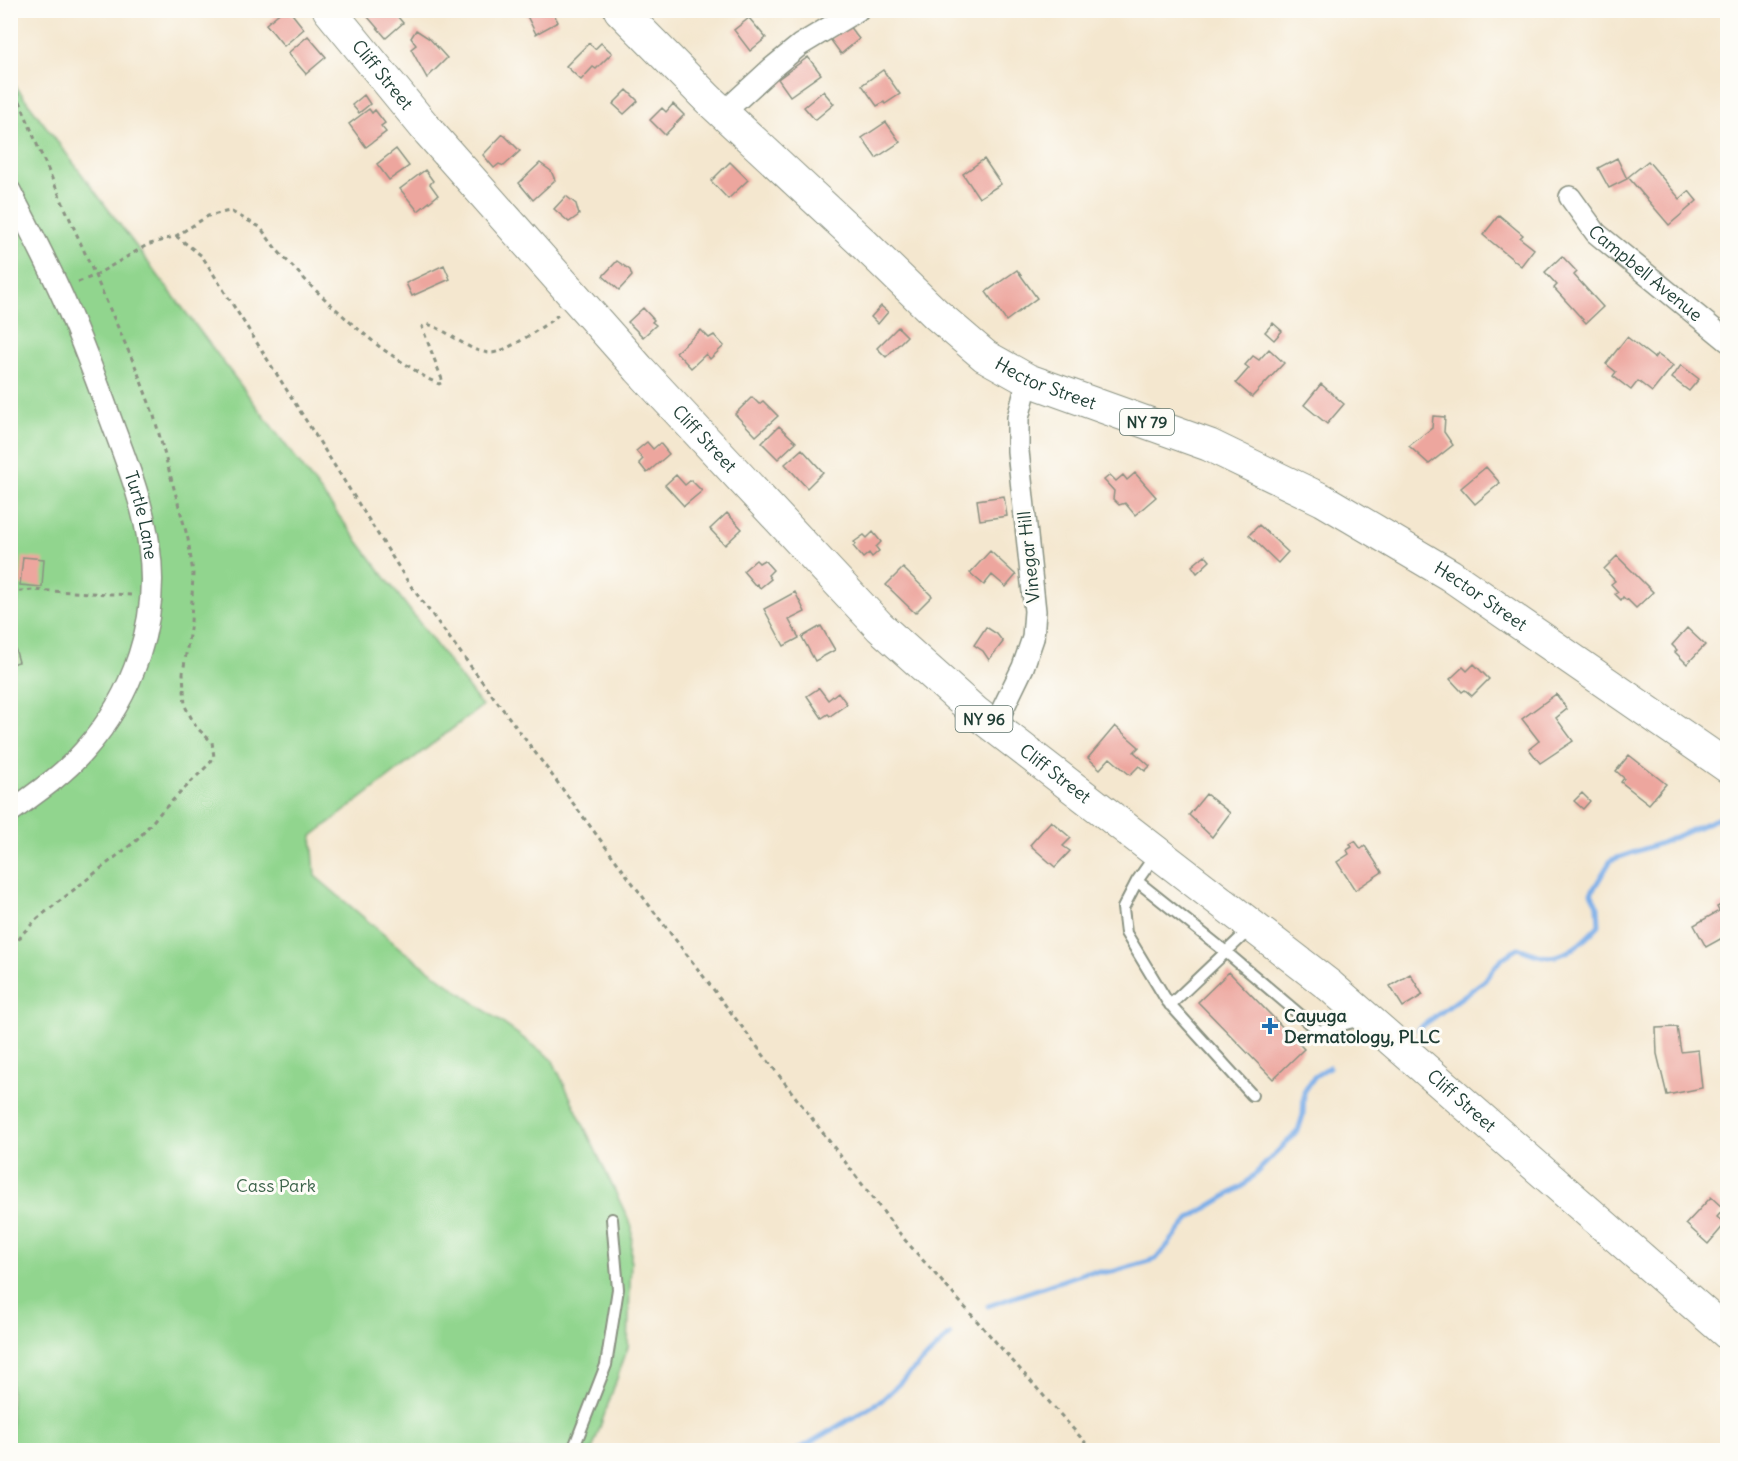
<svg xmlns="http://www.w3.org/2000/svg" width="1738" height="1461" font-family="Delius,sans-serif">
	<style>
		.green { fill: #91d58e; stroke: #588961; stroke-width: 1.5 }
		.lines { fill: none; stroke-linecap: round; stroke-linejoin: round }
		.stream { stroke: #7baee8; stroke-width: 5 }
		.building { fill: #eda69e }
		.service-casing { stroke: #8a9282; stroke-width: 14 }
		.minor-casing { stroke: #8a9282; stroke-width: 24 }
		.primary-casing { stroke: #8a9282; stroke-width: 34 }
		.path { stroke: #8a9282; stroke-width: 3; stroke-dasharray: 4.5 4.5; stroke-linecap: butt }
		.service { stroke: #fff; stroke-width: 10 }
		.minor { stroke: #fff; stroke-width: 21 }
		.primary { stroke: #fff; stroke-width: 32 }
		.poi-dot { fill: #1f6fb2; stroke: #fdfcf7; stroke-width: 2 }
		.labels { text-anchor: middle; stroke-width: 6; stroke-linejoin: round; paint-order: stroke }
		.shield { fill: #fdfcf7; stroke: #62766e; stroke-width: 1.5 }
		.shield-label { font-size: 16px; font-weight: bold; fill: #1f3d34 }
		.street-label { font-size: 18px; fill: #1f3d34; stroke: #fdfcf7 }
		.poi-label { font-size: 18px; font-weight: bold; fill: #1f3d34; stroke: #fdfcf7; text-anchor: start }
		.park-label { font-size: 18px; fill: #3c634a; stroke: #fdfcf7 }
	</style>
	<rect width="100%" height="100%" fill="#fdfcf7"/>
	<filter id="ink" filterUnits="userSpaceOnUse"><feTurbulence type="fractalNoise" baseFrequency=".0167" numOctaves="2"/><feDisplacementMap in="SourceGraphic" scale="12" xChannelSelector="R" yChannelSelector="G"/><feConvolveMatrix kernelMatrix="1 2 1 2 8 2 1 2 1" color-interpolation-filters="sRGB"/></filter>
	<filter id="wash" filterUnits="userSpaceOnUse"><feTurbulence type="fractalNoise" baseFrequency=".008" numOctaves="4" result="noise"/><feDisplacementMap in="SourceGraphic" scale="24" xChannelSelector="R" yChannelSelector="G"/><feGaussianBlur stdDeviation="1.35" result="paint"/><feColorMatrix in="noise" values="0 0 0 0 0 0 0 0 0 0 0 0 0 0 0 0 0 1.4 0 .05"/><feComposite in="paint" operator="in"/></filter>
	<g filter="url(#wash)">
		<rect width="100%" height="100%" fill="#f4e7cf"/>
		<path class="green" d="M11,80L482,706L312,836L315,876L402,950L552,1059L632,1227L628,1347L592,1450H11Z"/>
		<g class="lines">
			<path class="stream" d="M1418,1029L1484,981L1501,959L1518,948C1529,952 1544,959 1556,956C1573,952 1587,938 1599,925L1598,907L1591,893L1611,860L1661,843L1728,814
				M988,1306L1087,1272H1112L1156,1259L1190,1218L1243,1186L1298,1131L1303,1115L1304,1092L1314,1077L1329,1067
				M798,1450L882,1400L950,1335"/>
		</g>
		<g id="blocks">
			<path class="building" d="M283,10H289L304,29L284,46L266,24Z
				M362,10H392L403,23L386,38Z
				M524,10H552L558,22L536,34Z
				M749,18L766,38L750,51L734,30Z
				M848,25L859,39L841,54L830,39Z
				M416,30L430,39L447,58L427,78L411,49L416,45L411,38Z
				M308,36L326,57L306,74L288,53Z
				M589,43L595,49L601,43L612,53L596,69L593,67L581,80L566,66Z
				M808,57L821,74L790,96L778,79Z
				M883,70L900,94L885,104L884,102L877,106L862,85Z
				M627,90L638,101L624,114L613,104Z
				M823,91L834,104L815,120L804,107Z
				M364,95L370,104L359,113L352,105Z
				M673,104L684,115L665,135L650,120L662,108L666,112Z
				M369,109L372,113L375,110L385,123L381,126L386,132L366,147L349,124Z
				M886,122L900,142L876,158L862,138Z
				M503,134L520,151L504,166L499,164L494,168L483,155Z
				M396,149L409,166L389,180L377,164Z
				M1617,158L1627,179L1609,188L1598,168Z
				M984,159L1001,184L979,198L963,174Z
				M1648,161L1680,199L1689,191L1697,201L1669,225L1628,177Z
				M730,162L748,180L728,199L711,181Z
				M540,163L551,171L555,180L533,200L519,183Z
				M425,170L433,181L430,184L438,195L418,211L400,189Z
				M566,196L576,204L579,215L569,222L554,209Z
				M1499,215L1523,235L1520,238L1534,249L1521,266L1483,235Z
				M1562,256L1577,272L1574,275L1603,307L1586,323L1554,288L1557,285L1545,272Z
				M617,261L630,270L632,276L619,290L603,276Z
				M444,265L450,279L412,296L406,283Z
				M1017,270L1037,298L1006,321L986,292Z
				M881,306L888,312L878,324L871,317Z
				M643,308L654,320L652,322L656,325L643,337L628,322Z
				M1273,323L1282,331L1274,340L1265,332Z
				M898,327L907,336L886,357L877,348Z
				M701,330L709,338L714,335L724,346L710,359L706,354L691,368L676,352Z
				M1627,337L1654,358L1657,354L1673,366L1652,392L1638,381L1631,390L1613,376L1616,372L1606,364Z
				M1269,349L1284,363L1252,397L1236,383L1249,368L1245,365L1253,356L1259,360Z
				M1681,365L1699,379L1689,391L1672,378Z
				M1321,384L1344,404L1327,424L1304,405Z
				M752,397L759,404L763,401L778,416L756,436L735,414Z
				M1433,416L1445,417L1444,432L1453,445L1429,464L1409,446L1432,428Z
				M779,426L796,442L778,459L762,443Z
				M647,442L653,449L660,443L669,454L647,473L639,463L643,459L636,451Z
				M802,449L823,472L807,488L785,464Z
				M1486,467L1500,483L1475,504L1461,488Z
				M1135,473L1156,497L1135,515L1125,503L1119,505L1113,499L1114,491L1104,480L1110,475L1116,481L1123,475L1127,480Z
				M676,475L685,485L691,480L702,491L684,506L665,485Z
				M1004,496L1007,516L980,520L977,500Z
				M727,513L742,529L725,545L710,529Z
				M1259,525L1288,552L1278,563L1249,535Z
				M873,532L881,542L876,547L879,551L872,557L869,553L863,558L853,546L856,544L854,542L864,535L867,538Z
				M990,551L1016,575L1006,587L992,575L984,585L970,573Z
				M1205,555L1210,561L1197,573L1192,566Z
				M1617,556L1653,592L1636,608L1627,599L1626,600L1623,597L1621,600L1615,594L1618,592L1611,584L1615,581L1604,569Z
				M23,557L44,559L42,587L20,585Z
				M756,560L759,563L764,560L773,570L768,575L771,579L760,588L757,584L755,585L743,571Z
				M903,568L932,596L915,613L886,585Z
				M795,592L805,612L789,620L799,638L784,646L764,609Z
				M821,626L835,650L815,661L802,637Z
				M986,627L997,634L1003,642L989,660L983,651L974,645Z
				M1687,628L1705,645L1687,664L1675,652L1677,650L1672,645Z
				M15,648L19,662L10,664V649Z
				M1474,664L1489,679L1472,696L1465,690L1462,692L1450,679L1463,667L1467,671Z
				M819,688L828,700L838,692L847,704L830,716L828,714L822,718L807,696Z
				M1556,694L1567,709L1556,718L1573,741L1540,763L1529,749L1539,741L1522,719Z
				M1115,726L1139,747L1134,752L1150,766L1145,771L1139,766L1130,775L1110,758L1100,769L1088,758Z
				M1629,755L1666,784L1649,804L1621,782L1624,778L1616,771Z
				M1582,793L1590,801L1583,809L1574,801Z
				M1206,794L1230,813L1212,837L1189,815Z
				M1051,821L1071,838L1063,846L1070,851L1055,867L1030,845Z
				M1355,841L1361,849L1365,846L1382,872L1355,890L1337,862L1349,854L1347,850L1352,847L1350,844Z
				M1728,901V933L1723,936L1724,937L1706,947L1694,925L1719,911L1717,907Z
				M1229,972L1304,1049L1273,1079L1198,1002Z
				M1410,974L1423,995L1403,1007L1390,986Z
				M1677,1027L1681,1052L1698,1050L1702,1088L1667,1095L1657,1054L1656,1028Z
				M1711,1197L1724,1209L1717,1217L1725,1224L1708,1244L1686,1224Z"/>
		</g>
	</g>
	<g filter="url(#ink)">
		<use href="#blocks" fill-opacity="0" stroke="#8a9282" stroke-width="1.5"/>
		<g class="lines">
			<defs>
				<path id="service" d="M1156,854L1137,881L1123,908L1126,933L1167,1001L1252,1095
					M1137,881L1226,952L1319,1031L1361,1020
					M1170,1005L1250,929
					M573,1450L606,1365L618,1289L612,1219"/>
				<g id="minor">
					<path d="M723,113L772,68L800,45L858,10"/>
					<path id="s1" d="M10,191C27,224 44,256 59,289C79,332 95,376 111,420C126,461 143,502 149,546C160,620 133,696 84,751C63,775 36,793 10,812"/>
					<path id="s2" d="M1570,197L1596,233L1728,341"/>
					<path d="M994,727L1023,667L1033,638L1035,611L1018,451V418L1028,380"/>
				</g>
				<g id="primary">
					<path id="s3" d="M329,10L429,132L639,369L880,627L975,712L1330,986L1728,1334"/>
					<path id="s4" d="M620,10L708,99L864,244L936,314L985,356L1028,380L1209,445L1323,500L1450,575L1728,767"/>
				</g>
			</defs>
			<use href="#service" class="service-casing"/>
			<use href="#minor" class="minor-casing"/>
			<use href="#primary" class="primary-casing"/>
			<path class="path" d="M10,76L38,147L136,368L154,416L188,539L193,573L191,623L183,673L185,706L196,727L212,742L214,757L210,763L161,812L137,840L38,918L23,933L10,953
				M176,236L202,256L410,585L655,913L904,1239L1092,1450
				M78,282L94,276L147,245L176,236L208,216L230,211L260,227L276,249L312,287L351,323L381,348L428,379L439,384L443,382L422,327L427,324C445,329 459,343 476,350C480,351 486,353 490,353C504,354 546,325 558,315
				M10,592L32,590L131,595"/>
			<use href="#service" class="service"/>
			<use href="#minor" class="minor"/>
			<use href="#primary" class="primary"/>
		</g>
	</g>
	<path class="poi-dot" d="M1267 1017h6v6h6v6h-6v6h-6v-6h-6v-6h6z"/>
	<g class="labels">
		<g class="shield">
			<rect x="1120" y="409" width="54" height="26" rx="4.5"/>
			<rect x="955.5" y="706" width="57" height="26" rx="4.5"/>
		</g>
		<g class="shield-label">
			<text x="1147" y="428">NY 79</text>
			<text x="984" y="725">NY 96</text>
		</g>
		<g class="street-label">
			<text dy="6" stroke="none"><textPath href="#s3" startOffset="84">Cliff Street</textPath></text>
			<text dy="6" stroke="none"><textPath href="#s2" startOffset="108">Campbell Avenue</textPath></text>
			<text dy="6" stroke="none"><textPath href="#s4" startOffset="570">Hector Street</textPath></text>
			<text dy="6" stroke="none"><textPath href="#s3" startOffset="570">Cliff Street</textPath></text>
			<text dy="6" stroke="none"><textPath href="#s1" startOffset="351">Turtle Lane</textPath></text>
			<text transform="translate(1029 557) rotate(-96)" y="6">Vinegar Hill</text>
			<text dy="6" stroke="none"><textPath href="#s4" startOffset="1056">Hector Street</textPath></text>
			<text dy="6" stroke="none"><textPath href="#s3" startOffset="1056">Cliff Street</textPath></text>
			<text dy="6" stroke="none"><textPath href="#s3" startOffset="1578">Cliff Street</textPath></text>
		</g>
		<g class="poi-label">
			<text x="1284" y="1022">Cayuga<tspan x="1284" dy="21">Dermatology, PLLC</tspan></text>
		</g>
		<g class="park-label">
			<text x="276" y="1192">Cass Park</text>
		</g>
	</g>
	<rect width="1738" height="1461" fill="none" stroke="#fdfcf7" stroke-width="36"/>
</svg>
